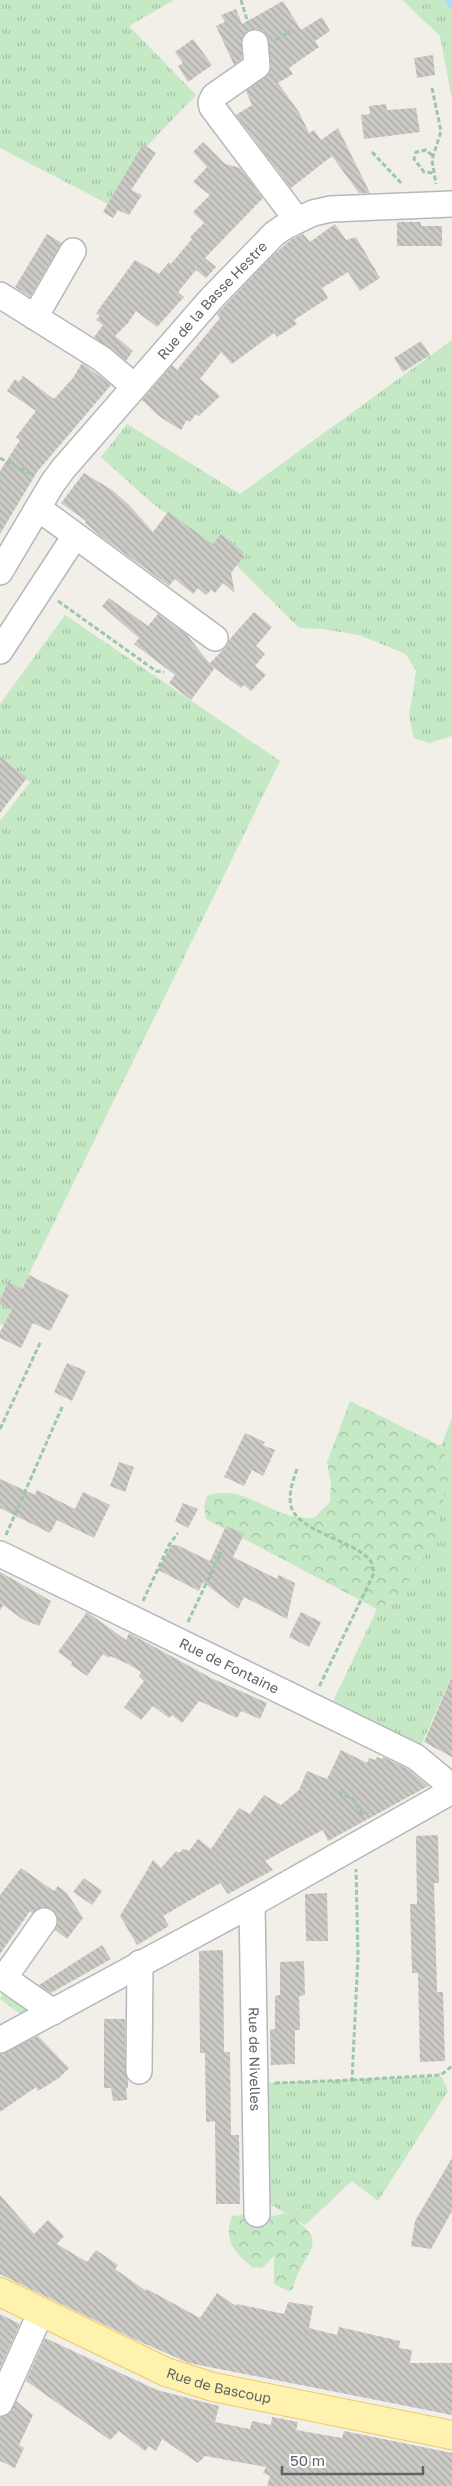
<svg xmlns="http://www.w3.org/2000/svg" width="452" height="2486" font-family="'Golos Text',sans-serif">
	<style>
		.grass { fill: url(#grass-tufts) }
		.forest { fill: url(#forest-crowns) }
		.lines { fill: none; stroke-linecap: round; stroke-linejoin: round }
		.stream { stroke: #aadaff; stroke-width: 5.5 }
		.building { fill: url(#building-back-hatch) }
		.minor-casing { stroke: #b5b8bc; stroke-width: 28 }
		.major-casing { stroke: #f2c960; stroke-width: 30 }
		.path { stroke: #9cc7a9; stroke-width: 3; stroke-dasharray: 5 2.5; stroke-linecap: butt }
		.minor { stroke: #fff; stroke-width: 25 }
		.major { stroke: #fff2af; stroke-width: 28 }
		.labels { text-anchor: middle; stroke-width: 4; stroke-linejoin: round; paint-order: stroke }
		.street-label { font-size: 14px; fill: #5f6368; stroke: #fff }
	</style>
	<defs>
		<pattern id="grass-tufts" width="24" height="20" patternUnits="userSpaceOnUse" patternTransform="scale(1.25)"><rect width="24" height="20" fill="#c5e8c5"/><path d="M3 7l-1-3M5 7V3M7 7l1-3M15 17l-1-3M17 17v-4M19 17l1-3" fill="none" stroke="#a3c0a4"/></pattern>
		<pattern id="forest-crowns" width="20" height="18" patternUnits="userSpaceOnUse" patternTransform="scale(1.25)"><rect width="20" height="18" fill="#c5e8c5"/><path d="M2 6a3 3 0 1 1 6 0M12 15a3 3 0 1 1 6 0" fill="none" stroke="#a3c0a4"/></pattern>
		<pattern id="building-back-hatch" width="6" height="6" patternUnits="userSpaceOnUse" patternTransform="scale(1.25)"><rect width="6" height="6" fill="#cccac5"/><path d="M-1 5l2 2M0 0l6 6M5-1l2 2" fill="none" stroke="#a9a8a4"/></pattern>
	</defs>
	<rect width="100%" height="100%" fill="#f1efe8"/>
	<path class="grass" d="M0,0H174L129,26L196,95L148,145L108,204L0,148Z
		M402,0H452V100L440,36Z
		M452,340V736L429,743L414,738L409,716L416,671L406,654L359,635L322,629L299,628L235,564L151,502L101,457L127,424L240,494Z
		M65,615L280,761L4,1325L0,1324V821L30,782L0,759V704Z
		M452,1418V1675L416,1757L327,1714L377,1609L398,1599L450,1468L441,1446Z
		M5,1988L34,2005L20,2014L0,1999Z
		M441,2076L448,2091L378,2201L352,2181L305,2225L265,2201V2083Z"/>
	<path class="forest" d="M350,1401L441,1446L450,1468L435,1539L398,1599L377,1609L206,1519L204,1506L207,1496C237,1484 262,1508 291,1516C298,1518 307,1518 314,1518L330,1502L331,1484L327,1462Z
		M285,2213C337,2244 301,2250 293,2289L288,2291L274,2284V2256L262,2268L252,2267C234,2251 223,2241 232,2216L257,2214L273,2216Z"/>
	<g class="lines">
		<path class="stream" d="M448,0L452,6"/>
	</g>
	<path class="building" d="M283,1L301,30L322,17L330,31L315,41L319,47L289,68L293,74L278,83L299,112L309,133L314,130L321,140L338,128L370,193H359L332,156L291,188L236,115L252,105L246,91L270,72L269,42L267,35L262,30L254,29L247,31L242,37V59L234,65L216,26L225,22L221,15L236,9L242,24Z
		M193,39L212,65L188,82L178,66L183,63L175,52Z
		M433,55L435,75L417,78L414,58Z
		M386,104L387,110L416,108L420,132L364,139L361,115L370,114L369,106Z
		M203,142L225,164L240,168L263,198L205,258L216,267L206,278L196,270L178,292L184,297L157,327L136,311L128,323L115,336L133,351L126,361L94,337L103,325L96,320L100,316L96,313L135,260L159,274L169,262L171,264L192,239L190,237L204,223L193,212L210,195L193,182L207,167L193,152Z
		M143,144L156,153L131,190L142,195L129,215L118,210L113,218L103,212Z
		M397,222H421V226H442V246H397Z
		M335,224L346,240L356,237L380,278L360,291L348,272L322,288L328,298L294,320L297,324L277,337L274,333L232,364L221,352L200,379L220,396L199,416L196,414L190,422L187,420L181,430L160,417L142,400L172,365L177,370L220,318L217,314L272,256L292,239L303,234L310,242Z
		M47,234L62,243L30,297L15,287Z
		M421,341L430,355L403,372L394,358Z
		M82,363L111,385L37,472L0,534V471L20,440L16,437L36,411L7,391L15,379L19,382L23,376L54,399L73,378Z
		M84,473L112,490L129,505L153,532L168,512L213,544L221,534L243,552V557L231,573L235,593L223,583L215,593L211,590L206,595L198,588L193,594L175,579L169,586L102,537L85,523L86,521L61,503Z
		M109,598L148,626L158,614L187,635L214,669L191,700L169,683L175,675L134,644L139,638L102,606Z
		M254,612L272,627L256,646L265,654L255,666L266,675L251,691L244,685L241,688L209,664L226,647L229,640Z
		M0,757L27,778L0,813Z
		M29,1275L69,1295L50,1331L33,1323L21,1348L0,1338V1332L12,1309L0,1304V1300L8,1282L22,1289Z
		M67,1363L86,1371L72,1401L54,1392Z
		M245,1433L265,1442L263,1445L275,1450L263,1476L252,1470L244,1486L224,1477Z
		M119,1462L134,1467L125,1492L110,1486Z
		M0,1479L35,1495L37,1490L75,1509L83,1492L110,1505L94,1538L57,1520L50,1533L0,1508Z
		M183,1503L198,1509L188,1528L175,1521Z
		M226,1526L244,1534L233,1557L277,1579L279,1575L295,1583L287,1619L244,1597L238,1609L203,1582L199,1591L158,1570L171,1545H177L210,1561Z
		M0,1572L51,1601L39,1626L22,1619L3,1605L0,1611Z
		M87,1612L126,1640L129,1633L211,1678L267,1703L260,1719L241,1711L237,1718L199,1701L182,1723L172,1715L169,1718L153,1706L141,1720L124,1707L144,1681L139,1676L141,1672L128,1664L110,1656L109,1658L103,1654L87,1676L71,1665L72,1662L58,1652Z
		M301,1612L321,1622L309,1647L289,1637Z
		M452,1676V1757L424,1742Z
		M341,1750L367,1763L369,1758L375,1760L377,1757L382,1759L383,1757L408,1769L428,1786L328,1841L323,1830L292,1846L265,1861L273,1870L228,1894L220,1883L163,1916L169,1926L137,1945L120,1916L153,1860L161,1868L176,1851L179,1853L183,1849L189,1851L198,1839L211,1849L239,1808L250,1814L264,1795L281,1805L299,1790L307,1771L327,1779Z
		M438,1835L439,1883H434L436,1954L437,1992H443L445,2061L420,2062L418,1973H412L410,1904H417L416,1836Z
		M21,1868L54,1891L58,1886L67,1893L83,1918L67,1939L55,1930L58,1922L53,1910L45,1907L32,1913L30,1911L0,1954V1895Z
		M84,1878L102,1891L92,1905L73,1892Z
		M327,1893L328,1941H306L305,1894Z
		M102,1945L111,1959L51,1993L39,1985Z
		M223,1950L224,2052H230L231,2135H239L240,2204H216L215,2121L206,2122L205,2053H200L199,1951Z
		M304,1961L305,1995L299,1996L300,2030H295V2064L271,2065L270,2030L275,2029V1996L280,1995V1962Z
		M104,2019H125V2071L128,2080V2088H126L127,2100L113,2101L111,2088H104Z
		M38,2036L69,2068L59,2078L38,2091L36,2087L0,2112V2054Z
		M452,2158V2211L431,2249L411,2246L415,2221Z
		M0,2195L34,2234L48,2220L64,2236L57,2244L87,2262L96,2250L118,2265L115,2269L146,2291L147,2289L200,2318L217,2293L236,2306L237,2304L284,2314L288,2302L313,2306L309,2328L337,2335L339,2327L400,2341L399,2348L412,2350L410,2363H452V2415L189,2363L136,2340L28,2288L0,2274Z
		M0,2314L20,2324L0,2368Z
		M45,2338L157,2390L219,2406L215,2422L250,2429L252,2421L271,2425L272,2417L298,2422L296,2430L342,2438L344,2431L452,2453V2486H267L270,2476L263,2473L266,2467L205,2456L198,2463L162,2439L156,2451L149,2446L145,2451L119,2431L110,2440L26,2381Z
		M16,2401L33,2415L19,2445L24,2448L15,2468L0,2461V2417L9,2414Z"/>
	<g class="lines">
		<defs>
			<g id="minor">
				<path d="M255,43L257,66L214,96L211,102L212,107L297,220"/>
				<path d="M0,295L102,359L134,386"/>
				<path d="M35,317L73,251"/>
				<path d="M38,508L215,638"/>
				<path id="s1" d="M0,572L52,484L63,469L211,299L274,234L284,227L313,213L331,209L452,204"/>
				<path d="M0,651L75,536"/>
				<path id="s2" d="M0,1554L416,1757L452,1787"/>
				<path id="s3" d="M252,1904L257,2214"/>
				<path d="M44,1921L4,1978L53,2012"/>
				<path d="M0,2040L252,1904L452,1791"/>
				<path d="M139,2071L140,1963"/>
				<path d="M0,2403L41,2312"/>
			</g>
			<g id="major">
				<path id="s4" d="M0,2292L166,2372L213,2387L452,2435"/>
			</g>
		</defs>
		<use href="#minor" class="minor-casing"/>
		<use href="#major" class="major-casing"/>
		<path class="path" d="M241,0L248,23
			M276,40L290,31
			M432,88L441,131L432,160L436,184
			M372,152L402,184
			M432,155L426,150L416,152L414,159L424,172L433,173
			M0,458L33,475
			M58,601L156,671L164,672
			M0,1429L41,1341
			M297,1469C293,1481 288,1493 291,1506C296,1530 353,1541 369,1559C373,1563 373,1569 374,1573L319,1687
			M6,1535L63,1405
			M143,1601L169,1545L178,1533
			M188,1622L221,1552
			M338,1792L353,1799L363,1816
			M352,2080L441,2075L452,2066
			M275,2083L352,2080L358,1956L356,1869"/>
		<use href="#minor" class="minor"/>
		<use href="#major" class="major"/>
	</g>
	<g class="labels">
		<g class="street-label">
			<text dy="5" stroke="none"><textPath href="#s1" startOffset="346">Rue de la Basse Hestre</textPath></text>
			<text dy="5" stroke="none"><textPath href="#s2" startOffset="255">Rue de Fontaine</textPath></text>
			<text dy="5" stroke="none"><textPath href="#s3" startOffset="155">Rue de Nivelles</textPath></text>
			<text dy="5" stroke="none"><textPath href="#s4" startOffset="239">Rue de Bascoup</textPath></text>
		</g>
	</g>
	<path d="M282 2466v8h141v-8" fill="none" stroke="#5f6368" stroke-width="2.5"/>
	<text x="290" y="2466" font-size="15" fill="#5f6368" stroke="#ffffff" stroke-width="4" paint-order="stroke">50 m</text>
</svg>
